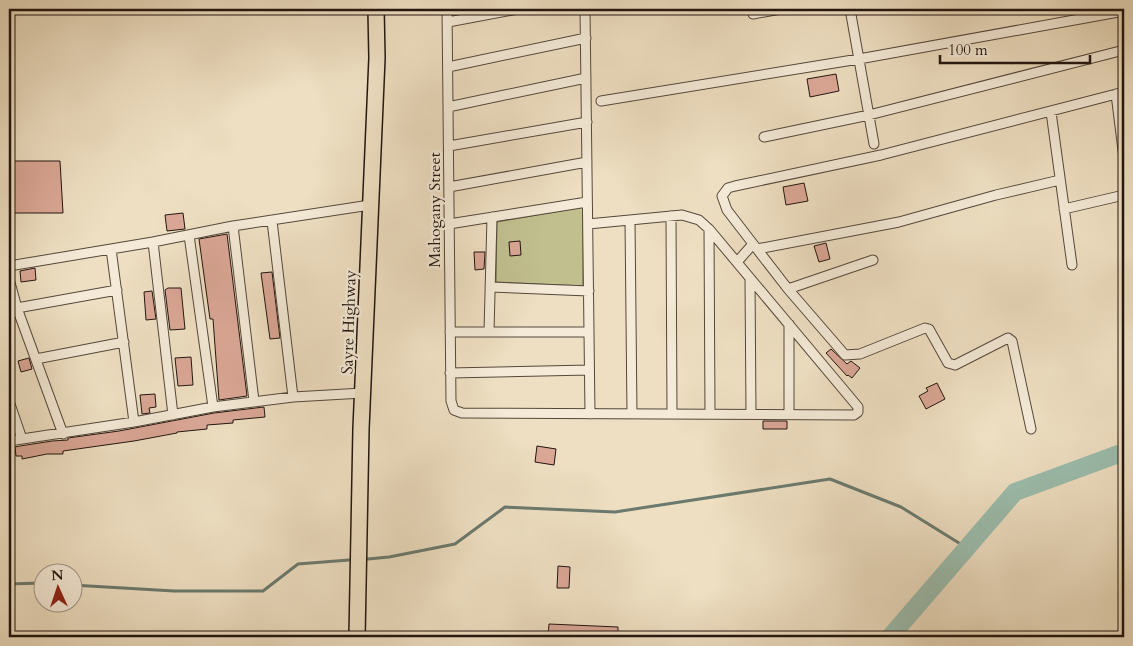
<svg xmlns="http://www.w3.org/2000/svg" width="1133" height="646" font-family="Cardo,serif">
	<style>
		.green { fill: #c1bf8e; stroke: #726a4f }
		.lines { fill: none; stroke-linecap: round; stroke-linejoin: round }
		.stream { stroke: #6b7a6e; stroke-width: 3 }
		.river { stroke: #9bbdad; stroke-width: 18 }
		.building { fill: #daa796; stroke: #221510 }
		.minor-casing { stroke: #55483c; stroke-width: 11 }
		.trunk-casing { stroke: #221510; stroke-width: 18 }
		.minor { stroke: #f4ead7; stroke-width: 9 }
		.trunk { stroke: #eedfc2; stroke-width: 15 }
		.labels { text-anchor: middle; stroke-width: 4.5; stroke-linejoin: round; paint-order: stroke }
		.street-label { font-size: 16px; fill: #221510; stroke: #f4ead7 }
	</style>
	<rect width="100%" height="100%" fill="#eedfc2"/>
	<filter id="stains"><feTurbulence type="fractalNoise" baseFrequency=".004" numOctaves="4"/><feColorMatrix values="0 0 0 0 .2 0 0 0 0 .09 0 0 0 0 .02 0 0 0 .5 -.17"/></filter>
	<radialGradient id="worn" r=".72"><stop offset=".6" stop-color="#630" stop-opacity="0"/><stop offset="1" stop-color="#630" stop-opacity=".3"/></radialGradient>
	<path class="green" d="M583,207V286L496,282L497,222Z"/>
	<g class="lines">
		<path class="stream" d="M368,559L389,557L455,544L505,507L615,512L830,479L901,507L967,548
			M9,584L42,583
			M72,585L174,591H263L298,564L349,560"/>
		<path class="river" d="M890,637L1015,492L1124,452"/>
	</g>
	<path class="building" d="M836,74L839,91L810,97L807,79Z
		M9,161H60L63,213H9Z
		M804,183L808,201L786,205L783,187Z
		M183,213L185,229L167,231L165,215Z
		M227,234L247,396L219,400L213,319H210L199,239Z
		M520,241L521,255L510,256L509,242Z
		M826,243L830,259L819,262L814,246Z
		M474,252H485L484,269L475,270Z
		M35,268L36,280L21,282L20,271Z
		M272,272L280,338L270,339L261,273Z
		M168,288H181L185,329L170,330L165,290Z
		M152,291L156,319L146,320L144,292Z
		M831,349L847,364L851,361L860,368L852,378L848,375L847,376L826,353Z
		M191,357L193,385L178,386L175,358Z
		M29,358L32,369L21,372L18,361Z
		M937,383L945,399L926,409L919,396L928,391L926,388Z
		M155,394L156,407L149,408L150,413L142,414L140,395Z
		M264,407L265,417L233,420V423L207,425V429L177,432V433L134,441L63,451V454H47L22,459V456H16L15,447L20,446L52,441L68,440V438L119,431L214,413Z
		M763,421H787V429H763Z
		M537,446L556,449L554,465L535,462Z
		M558,566L570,567L569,588H557Z
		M549,624L618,627V637H548Z"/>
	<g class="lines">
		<defs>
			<path id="minor" d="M447,9L451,401L454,410L462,413L854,415L858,412V407L709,229L699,220L682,215L588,224
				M585,9L590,414
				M850,9L874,144
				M753,14L781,9
				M448,22L518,9
				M448,67L586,38
				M1116,94L1124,158
				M601,101L859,59L1124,11
				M448,107L586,78
				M1051,112L1072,265
				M764,137L869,115L1124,50
				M449,146L587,122
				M449,187L587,162
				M1064,209L1124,195
				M671,216L672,414
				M630,220L632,414
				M272,221L293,397
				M449,224L587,202
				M233,226L254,401
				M709,229L710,414
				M189,235L213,407
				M153,242L173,415
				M111,249L134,422
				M757,249L899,222L996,195L1060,180
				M737,262L753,244
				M9,266L153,242L233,226L370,205
				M750,278L751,414
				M9,279L17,308L63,434
				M490,287L589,291
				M788,289L873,260
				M17,308L117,290
				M789,324V414
				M450,332H589
				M489,332L492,217
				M36,359L124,342
				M450,373L589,370
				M9,401L22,439
				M1031,429L1012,341L1008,338L955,365L948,363L929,329L925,328L860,354L845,355L788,289L757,249L727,210L722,196L728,188L735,186L881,155L1124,92
				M9,441L134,422L213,407L293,397L363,393"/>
			<path id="trunk" d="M357,637L361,429L377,58L376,9"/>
		</defs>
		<use href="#minor" class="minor-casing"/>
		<use href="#trunk" class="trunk-casing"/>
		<use href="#minor" class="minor"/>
		<use href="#trunk" class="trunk"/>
	</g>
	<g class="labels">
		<g class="street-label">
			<text transform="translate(434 210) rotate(-90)" y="6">Mahogany Street</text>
			<text transform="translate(348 322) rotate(-88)" y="6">Sayre Highway</text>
		</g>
	</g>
	<rect width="1133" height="646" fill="none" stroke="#eedfc2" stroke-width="30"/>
	<rect x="10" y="10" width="1113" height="626" fill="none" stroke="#221510" stroke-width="2.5"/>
	<rect x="15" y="15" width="1103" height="616" fill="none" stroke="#221510"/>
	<g transform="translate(58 588) rotate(357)"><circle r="24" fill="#f4ead7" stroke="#a09587"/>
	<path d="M0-4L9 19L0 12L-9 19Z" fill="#8f2418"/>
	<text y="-8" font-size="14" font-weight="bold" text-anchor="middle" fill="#221510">N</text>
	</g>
	<path d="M940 55v8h150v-8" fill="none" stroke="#221510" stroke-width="2.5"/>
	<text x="948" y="55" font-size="15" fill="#221510" stroke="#f4ead7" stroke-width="4" paint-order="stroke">100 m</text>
	<rect width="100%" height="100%" filter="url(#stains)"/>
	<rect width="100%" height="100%" fill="url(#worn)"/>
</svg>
